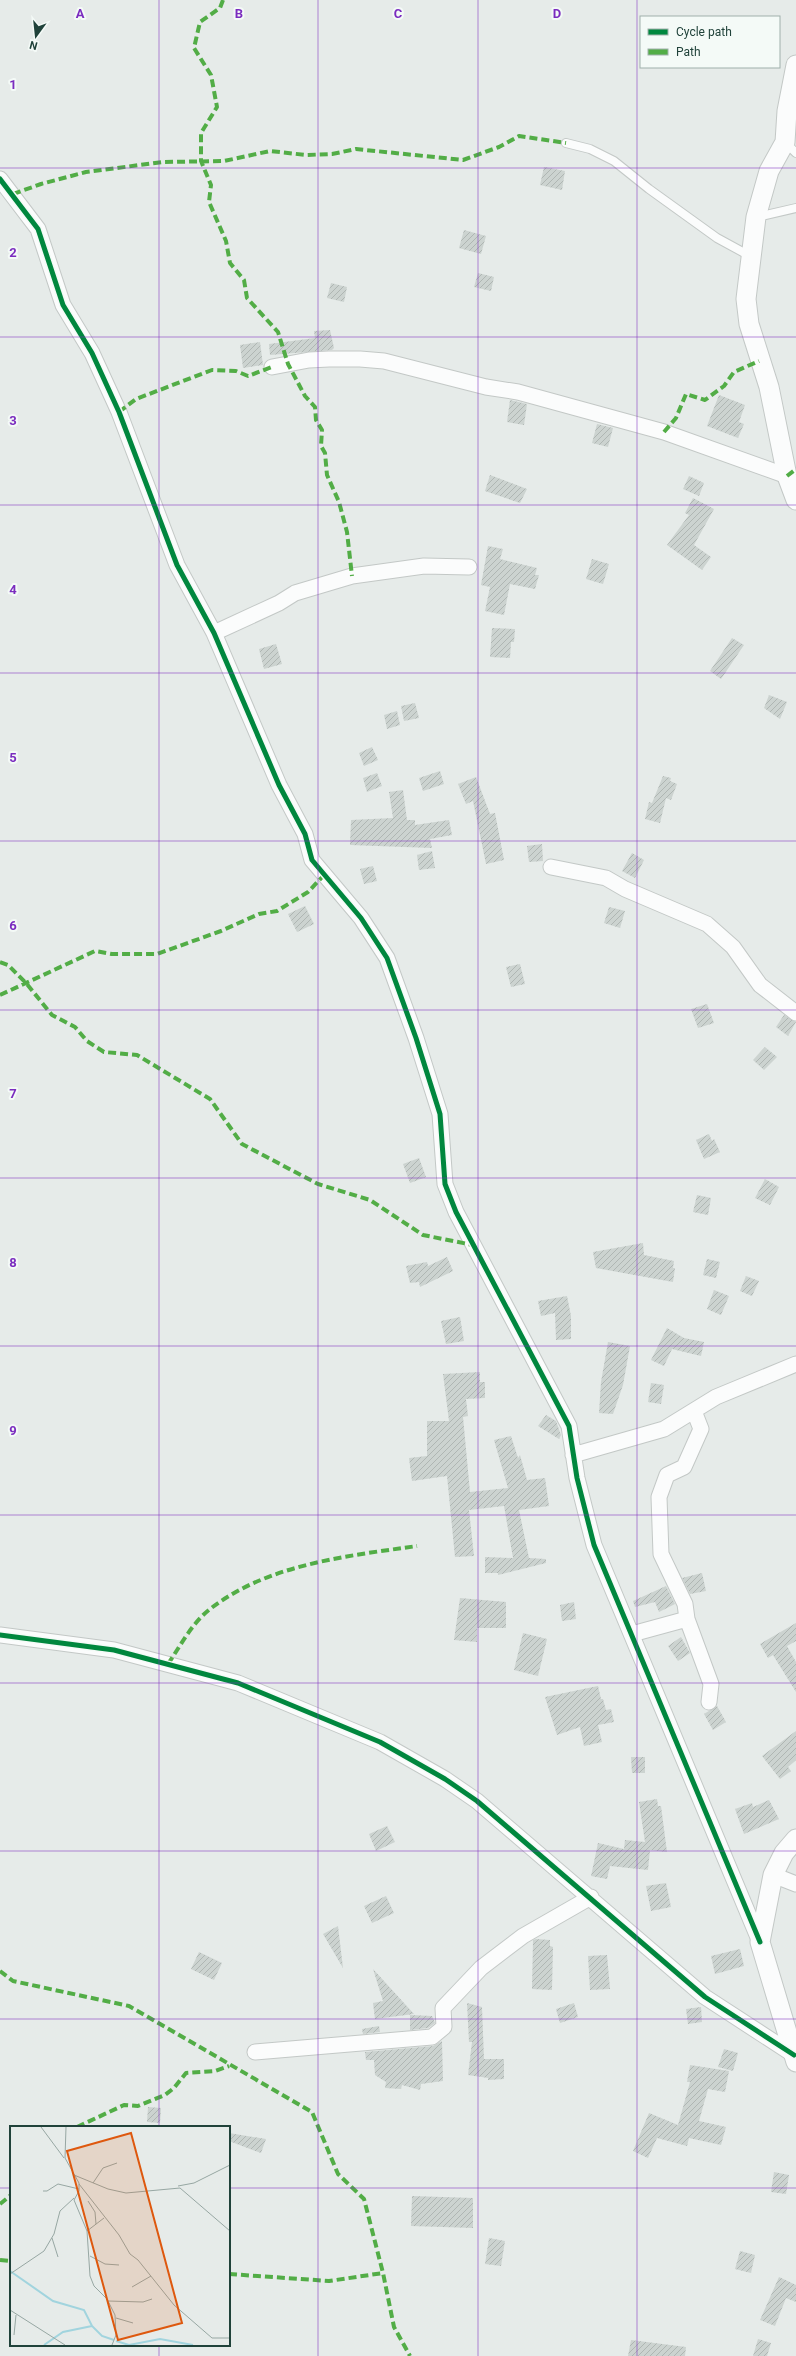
<svg xmlns="http://www.w3.org/2000/svg" width="796" height="2356" font-family="Roboto,sans-serif">
	<style>
		.building { fill: url(#building-hatch) }
		.lines { fill: none; stroke-linecap: round; stroke-linejoin: round }
		.service-casing { stroke: #c3c8c6; stroke-width: 10 }
		.minor-casing { stroke: #c3c8c6; stroke-width: 17 }
		.tertiary-casing { stroke: #c3c8c6; stroke-width: 21 }
		.service { stroke: #fbfcfc; stroke-width: 8 }
		.minor { stroke: #fbfcfc; stroke-width: 15 }
		.tertiary { stroke: #fbfcfc; stroke-width: 19 }
		.quiet { stroke: #52ad46; stroke-width: 4; stroke-dasharray: 8 4; stroke-linecap: butt }
		.cycleway-casing { stroke: #f4faf7; stroke-width: 8 }
		.cycleway { stroke: #00873e; stroke-width: 5 }
		.grid { fill: none; stroke: #7b2cbf; stroke-width: 1; stroke-opacity: 0.55 }
		.inset-river { fill: none; stroke: #a1d4de; stroke-width: 2 }
		.inset-road { fill: none; stroke: #97a7a3; stroke-width: 1 }
		.view { fill: #de580e; fill-opacity: 0.15; stroke: #de580e; stroke-width: 2 }
		.inset-edge { fill: none; stroke: #20423a; stroke-width: 2 }
		.grid-label { font-size: 13px; text-anchor: middle; font-weight: bold; fill: #7b2cbf; stroke: #f4faf7; stroke-width: 4; stroke-linejoin: round; paint-order: stroke }
	</style>
	<defs>
		<pattern id="building-hatch" width="6" height="6" patternUnits="userSpaceOnUse"><rect width="6" height="6" fill="#ccd3d0"/><path d="M-1 1l2-2M0 6l6-6M5 7l2-2" fill="none" stroke="#afb6b3"/></pattern>
	</defs>
	<rect width="100%" height="100%" fill="#e6ebe9"/>
	<path class="building" d="M544,167L565,171L562,190L540,185Z
		M464,230L486,236L481,254L459,248Z
		M478,273L494,277L491,291L474,287Z
		M331,283L347,287L344,302L327,298Z
		M330,330L334,348L332,350L270,355L269,344L315,338L314,331Z
		M260,342L263,365L243,368L240,345Z
		M719,395L745,405L739,422L744,424L738,438L707,426Z
		M510,400L527,404L524,425L507,422Z
		M597,424L613,428L608,447L592,443Z
		M490,475L527,489L520,503L485,491Z
		M689,476L704,483L699,496L683,489Z
		M693,498L714,509L694,545L711,557L702,570L667,545L689,515L685,513Z
		M488,546L503,549L500,559L537,568L535,575H539L535,589L510,584L504,615L485,611L490,587L481,585Z
		M592,559L609,564L603,584L586,579Z
		M492,628L515,629L514,642H511L510,658L490,657Z
		M732,638L744,645L721,679L710,671Z
		M276,644L282,664L264,669L259,649Z
		M769,695L787,702L780,719L764,708Z
		M415,703L419,718L404,721L401,706Z
		M397,711L400,725L387,729L384,715Z
		M372,747L378,760L364,766L359,753Z
		M440,771L444,784L423,791L419,778Z
		M377,773L382,786L367,792L363,778Z
		M663,776L671,778L670,781L677,784L671,800L666,798L660,823L645,819L649,802L652,803Z
		M476,777L490,814L495,813L504,860L486,864L473,801L466,804L458,784Z
		M403,790L407,820H415V825L449,820L452,835L430,839L432,848L350,845L351,820L393,818L389,792Z
		M542,844L543,861L529,862L527,846Z
		M432,851L435,868L419,870L417,855Z
		M632,853L644,860L635,878L622,871Z
		M373,866L377,881L364,884L360,869Z
		M305,906L314,924L297,932L288,914Z
		M609,907L625,911L620,928L604,923Z
		M520,964L525,984L511,987L506,967Z
		M707,1004L714,1023L698,1028L691,1009Z
		M784,1015L796,1022L788,1036L776,1027Z
		M765,1047L777,1057L764,1070L753,1060Z
		M709,1134L712,1141L714,1139L720,1152L704,1159L696,1140Z
		M419,1158L426,1177L410,1183L403,1164Z
		M765,1179L779,1187L770,1205L755,1198Z
		M697,1195L711,1198L708,1215L693,1212Z
		M643,1243L644,1255L674,1261L673,1268H675L673,1282L596,1268L593,1252Z
		M447,1257L453,1271L420,1287L419,1282L410,1283L406,1266L427,1262L428,1266Z
		M707,1259L720,1262L716,1278L703,1275Z
		M746,1276L759,1281L752,1296L740,1291Z
		M714,1290L729,1296L721,1315L707,1309Z
		M567,1296L571,1316V1339L556,1340L555,1313L541,1316L538,1301Z
		M460,1317L464,1341L446,1344L441,1321Z
		M667,1328L684,1338L704,1342L701,1356L672,1349L664,1366L651,1360Z
		M608,1342L630,1346L623,1385L613,1414L599,1413L601,1382Z
		M480,1372V1382H485V1398L466,1399L468,1416L463,1417L470,1492L508,1488L494,1440L511,1436L518,1458L520,1455L527,1480L545,1478L549,1506L519,1510L529,1558L546,1559V1563L498,1575V1573H485V1557L513,1558L504,1506L469,1510L474,1556L455,1557L447,1476L412,1481L409,1458L427,1456V1421H449L443,1374Z
		M651,1383L664,1385L661,1404L648,1402Z
		M546,1415L556,1421L561,1435L559,1439L538,1426Z
		M702,1573L706,1591L690,1594L682,1578Z
		M666,1586L675,1604L659,1612L655,1602L635,1607L633,1601Z
		M460,1598L506,1602V1628H477V1642L454,1640Z
		M574,1602L576,1619L562,1621L560,1605Z
		M796,1623V1641L787,1646L796,1662V1692L773,1655L768,1658L760,1644Z
		M523,1633L547,1639L538,1676L514,1670Z
		M681,1637L690,1653L678,1661L668,1646Z
		M598,1686L601,1699H603L606,1710L611,1709L614,1722L598,1725L602,1742L584,1746L580,1727L557,1735L545,1697Z
		M717,1706L726,1722L713,1730L704,1714Z
		M796,1731V1760L788,1767L791,1771L780,1779L762,1756Z
		M631,1757H645V1773H632Z
		M657,1799L658,1806H661L667,1852L650,1850L648,1870L610,1866L607,1879L591,1876L598,1843L624,1849L625,1840L645,1842L639,1802Z
		M769,1800L779,1819L744,1834L735,1809L752,1803L753,1807Z
		M387,1826L395,1842L376,1851L369,1834Z
		M666,1883L671,1907L651,1911L646,1886Z
		M386,1896L394,1913L372,1923L364,1906Z
		M338,1926L343,1968L323,1934Z
		M536,1939L550,1940V1946L553,1947L552,1990L532,1989L533,1940Z
		M740,1949L744,1966L715,1974L711,1956Z
		M199,1952L222,1963L214,1980L191,1969Z
		M607,1955L610,1989L590,1990L588,1956Z
		M373,1969L414,2014L375,2019L373,2003L383,2001Z
		M467,2003L482,2007L484,2059H504V2079L488,2080V2078L468,2075L472,2042H469Z
		M574,2003L578,2017L560,2023L556,2009Z
		M701,2007L702,2022L688,2024L686,2009Z
		M410,2015L432,2016L435,2023L428,2028L410,2030Z
		M379,2026L380,2032L363,2034L362,2029Z
		M442,2041L443,2081L421,2084L420,2090L402,2085L401,2089L385,2088L386,2082L375,2075L374,2060H366L365,2052L433,2046Z
		M724,2049L738,2053L733,2071L718,2067Z
		M690,2065L729,2071L725,2092L708,2089L699,2121L726,2127L721,2145L689,2138L687,2146L657,2138L648,2158L633,2151L649,2113L678,2125L690,2082H687Z
		M148,2107L161,2108L160,2123L147,2122Z
		M229,2133L266,2139L261,2153L229,2141Z
		M774,2172L789,2175L786,2194L771,2192Z
		M412,2196L473,2198V2228L411,2226Z
		M489,2238L505,2241L501,2266L485,2264Z
		M740,2251L755,2255L751,2273L735,2269Z
		M779,2277L796,2285V2302L786,2298L775,2326L760,2320Z
		M758,2339L771,2343L767,2356H753Z
		M631,2340L686,2347L685,2356H628Z"/>
	<g class="lines">
		<defs>
			<path id="service" d="M785,142L796,153
				M566,143L590,149L614,161L649,189L717,238L750,256
				M757,217L796,208"/>
			<path id="minor" d="M0,179L38,229L63,305L92,353L119,412L177,565L214,633L279,785L305,834L312,860L361,918L387,958L416,1038L440,1114L445,1184L456,1212L569,1426L577,1478L594,1545L760,1942
				M272,367L309,360L329,359H360L384,361L486,387L518,392L664,432L787,476
				M214,633L279,603L295,593L352,576L424,566L469,567
				M551,867L606,878L625,889L707,924L733,947L760,985L796,1013
				M694,1411L701,1429L684,1467L667,1475L659,1497L661,1554L685,1604L687,1619L711,1684L709,1702
				M573,1455L664,1429L716,1397L796,1364
				M632,1634L687,1619
				M0,1635L114,1650L238,1683L380,1742L445,1779L477,1801L705,1997L794,2055
				M773,1875L796,1884
				M255,2052L432,2037L444,2027L443,2008L481,1968L523,1936L591,1897"/>
			<path id="tertiary" d="M796,65L787,111L785,142L769,171L756,217L746,299L749,324L769,387L787,476L796,500
				M796,1839L784,1853L773,1875L760,1942L796,2062"/>
		</defs>
		<use href="#service" class="service-casing"/>
		<use href="#minor" class="minor-casing"/>
		<use href="#tertiary" class="tertiary-casing"/>
		<use href="#service" class="service"/>
		<use href="#minor" class="minor"/>
		<use href="#tertiary" class="tertiary"/>
		<path class="quiet" d="M223,0L220,8L200,22L194,48L211,75L217,107L201,133V161L211,185L209,202L226,241L230,263L244,280L247,298L278,332L288,364L305,396L315,407L316,420L322,430L321,446L325,453L327,475L339,502L347,532L352,576
			M13,194L41,184L86,172L163,162L224,161L270,151L306,155L332,154L356,149L463,160L499,147L519,136L566,143
			M119,412L136,399L212,370L236,371L248,376L272,367
			M664,432L676,418L686,394L705,400L724,386L734,372L759,361
			M787,476L796,469
			M0,962L8,965L26,983L52,1015L75,1027L87,1041L104,1052L137,1055L210,1099L242,1144L318,1184L370,1200L423,1235L473,1245
			M0,995L95,951L112,954H157L221,931L259,914L277,911L308,892L324,875
			M168,1664C181,1645 192,1623 210,1609C268,1564 347,1556 417,1546
			M0,1971L13,1981L129,2006L312,2112L338,2174L364,2199L383,2273L394,2327L410,2356
			M77,2127L124,2105L138,2106L165,2095L174,2088L186,2073L215,2071L229,2066
			M0,2204L11,2195
			M0,2260L11,2261
			M229,2274L329,2281L383,2273"/>
		<defs>
			<path id="cycleway" d="M0,179L38,229L63,305L92,353L119,412L177,565L214,633L279,785L305,834L312,860L361,918L387,958L416,1038L440,1114L445,1184L456,1212L569,1426L577,1478L594,1545L760,1942
				M0,1635L114,1650L238,1683L380,1742L445,1779L477,1801L705,1997L794,2055"/>
		</defs>
		<use href="#cycleway" class="cycleway-casing"/>
		<use href="#cycleway" class="cycleway"/>
	</g>
	<path class="grid" d="M159,0V2127M318,0V2356M478,0V2356M637,0V2356M0,168H796M0,337H796M0,505H796M0,673H796M0,841H796M0,1010H796M0,1178H796M0,1346H796M0,1515H796M0,1683H796M0,1851H796M0,2019H796M0,2188H11M229,2188H796M159,2345V2356"/>
	<g transform="translate(10 2126)">
		<rect width="220" height="220" fill="#e6ebe9"/>
		<path class="inset-river" d="M0,145L43,175L74,184L82,200L92,210L104,214M106,215L119,219L150,213L183,219M34,219L53,206L82,200"/>
		<path class="inset-road" d="M31,1L54,32M56,1L55,32L69,57V65L64,74L77,105L80,150L84,160L97,173L105,189L106,209L102,219M64,49L98,63L116,67L170,62L220,105M83,57L93,42L107,37M69,58L109,109L120,128L128,134L164,179L202,212H220M168,60L184,57L220,39M33,65H37L48,58L69,63M78,75L85,86L86,98M77,105L94,92M42,112L48,131M80,130L95,138L109,139M0,148L34,125L44,108L50,85L64,72M122,161L141,150M98,175L133,176L142,173M0,184L55,219M106,192L123,197M4,209L6,189"/>
		<path class="view" d="M121,7L172,197L108,214L57,25Z"/>
		<rect width="220" height="220" class="inset-edge"/>
	</g>
	<g class="grid-label">
		<text x="80" y="18">A</text>
		<text x="239" y="18">B</text>
		<text x="398" y="18">C</text>
		<text x="557" y="18">D</text>
		<text x="13" y="89">1</text>
		<text x="13" y="257">2</text>
		<text x="13" y="425">3</text>
		<text x="13" y="594">4</text>
		<text x="13" y="762">5</text>
		<text x="13" y="930">6</text>
		<text x="13" y="1098">7</text>
		<text x="13" y="1267">8</text>
		<text x="13" y="1435">9</text>
	</g>
	<rect x="640" y="16" width="140" height="52" fill="#f4faf7" stroke="#9fb0ab"/>
	<rect x="648" y="29" width="20" height="6" fill="#00873e" stroke="#9fb0ab"/>
	<text x="676" y="36" font-size="12" fill="#20423a">Cycle path</text>
	<rect x="648" y="49" width="20" height="6" fill="#52ad46" stroke="#9fb0ab"/>
	<text x="676" y="56" font-size="12" fill="#20423a">Path</text>
	<g transform="translate(36 36) rotate(195)" stroke="#f4faf7" stroke-width="3" paint-order="stroke">
	<path d="M0-3L7 15L0 10L-7 15Z" fill="#20423a"/>
	<text y="-6" font-size="11" font-weight="bold" text-anchor="middle" fill="#20423a">N</text>
	</g>
</svg>
